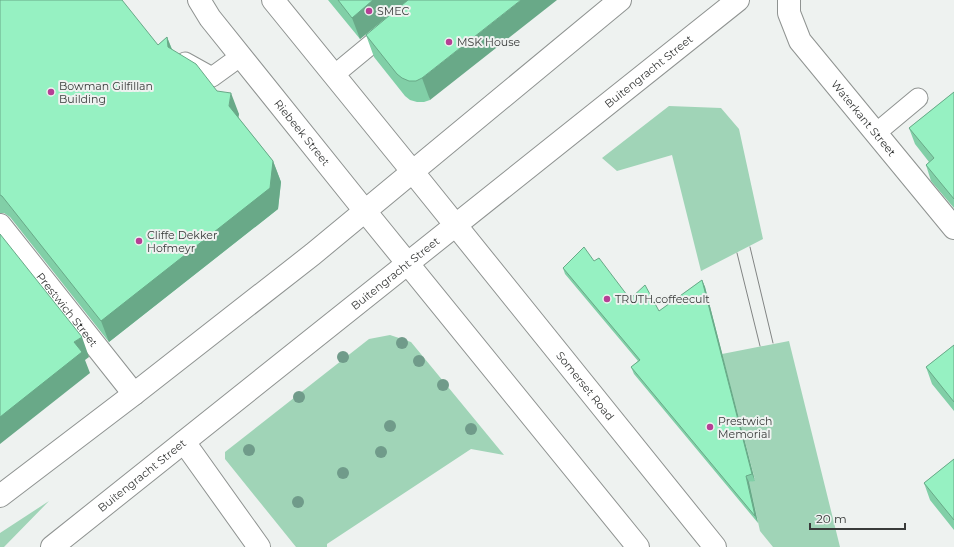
<svg xmlns="http://www.w3.org/2000/svg" width="954" height="547" font-family="Montserrat,sans-serif">
	<style>
		.green { fill: #a0d4b7 }
		.lines { fill: none; stroke-linecap: round; stroke-linejoin: round }
		.lane-casing { stroke: #8f9391; stroke-width: 21 }
		.street-casing { stroke: #8f9391; stroke-width: 24 }
		.secondary-casing { stroke: #8f9391; stroke-width: 24 }
		.primary-casing { stroke: #8f9391; stroke-width: 24 }
		.lane { stroke: #fff; stroke-width: 19 }
		.street { stroke: #fff; stroke-width: 22 }
		.secondary { stroke: #fff; stroke-width: 22 }
		.primary { stroke: #fff; stroke-width: 22 }
		.tram { stroke: #818483; stroke-width: 1 }
		.tree { fill: #709b8a }
		.wall { fill: #81cfa7 }
		.shaded-wall { fill: #69a988 }
		.building { fill: #96f1c2; stroke: #69a988 }
		.poi-dot { fill: #b63f95; stroke: #eef2f0; stroke-width: 1.5 }
		.labels { text-anchor: middle; stroke-width: 4; stroke-linejoin: round; paint-order: stroke }
		.poi-label { font-size: 11px; fill: #393b3a; stroke: #eef2f0; text-anchor: start }
		.street-label { font-size: 11px; fill: #393b3a; stroke: #eef2f0 }
	</style>
	<rect width="100%" height="100%" fill="#eef2f0"/>
	<path class="green" d="M669,106L721,108L739,129L763,239L701,271L672,155L617,171L602,158Z
		M390,335L411,342L504,455L471,449L327,544V547H296L225,459V452L369,339Z
		M789,341L840,547H773L760,531L749,482L755,480L722,354Z
		M49,501L4,547H0V533Z"/>
	<g class="lines">
		<defs>
			<path id="lane" d="M185,62L212,77L241,56
				M334,75L425,0
				M876,133L918,98"/>
			<g id="street">
				<path id="s1" d="M199,0L210,18L365,211"/>
				<path d="M273,0L412,171"/>
				<path id="s2" d="M789,0V13L800,41L954,228"/>
				<path id="s3" d="M0,225L134,394"/>
				<path d="M184,442L259,547"/>
			</g>
			<g id="secondary">
				<path id="s4" d="M412,171L715,547"/>
				<path d="M365,211L638,547"/>
			</g>
			<g id="primary">
				<path d="M0,496L134,394L313,254L620,0"/>
				<path id="s5" d="M52,547L738,0"/>
			</g>
		</defs>
		<use href="#lane" class="lane-casing"/>
		<use href="#street" class="street-casing"/>
		<use href="#secondary" class="secondary-casing"/>
		<use href="#primary" class="primary-casing"/>
		<use href="#lane" class="lane"/>
		<use href="#street" class="street"/>
		<use href="#secondary" class="secondary"/>
		<use href="#primary" class="primary"/>
		<path class="tram" d="M750,247L773,343
			M737,253L760,346"/>
	</g>
	<g class="tree">
		<circle cx="402" cy="343" r="6"/>
		<circle cx="343" cy="357" r="6"/>
		<circle cx="419" cy="361" r="6"/>
		<circle cx="443" cy="385" r="6"/>
		<circle cx="299" cy="397" r="6"/>
		<circle cx="390" cy="426" r="6"/>
		<circle cx="471" cy="429" r="6"/>
		<circle cx="249" cy="450" r="6"/>
		<circle cx="381" cy="452" r="6"/>
		<circle cx="343" cy="473" r="6"/>
		<circle cx="298" cy="502" r="6"/>
	</g>
	<path class="wall" d="M0,0L158,45L167,37L172,49L217,91L239,114L238,117L273,161L281,182L278,209L109,342L10,217L4,213H0Z
		M328,0H408L360,39Z
		M408,0L430,100L424,102H417L410,100L405,96L374,57L366,35Z
		M954,92V208L931,181L926,165L929,162L915,144L909,128Z
		M594,261L630,299L659,311L702,280L705,287L755,481L749,482L758,523L634,374L631,367L638,361L565,274L563,268Z
		M954,345V411L932,384L926,367Z
		M954,459V530L930,500L924,483Z"/>
	<path class="shaded-wall" d="M373,0H408L360,39L352,18Z
		M521,0H557L430,100L422,78Z
		M167,37L175,58L168,47Z
		M231,93L239,114L237,127L229,106Z
		M273,161L281,182L278,209L109,342L101,321Z
		M702,280L705,287L755,481L752,474Z
		M82,337L89,357L85,360L90,373L0,444V417L74,342Z
		M746,476L749,482L758,523L755,516Z"/>
	<path class="building" d="M0,0H122L158,45L167,37L168,47L196,64L217,91L231,93L229,106L273,161L270,188L101,321L2,196L0,195Z
		M338,0H373L352,18Z
		M408,0H521L422,78L416,81H409L402,78L397,74L366,35Z
		M954,92V199L926,165L934,158L909,128Z
		M0,234L82,337L74,342L82,352L0,417Z
		M584,247L594,261L599,258L630,299L645,285L659,311L702,280L752,474L746,476L755,516L631,367L640,360L563,268Z
		M954,345V402L926,367Z
		M954,459V520L924,483Z"/>
	<g class="poi-dot">
		<circle cx="369" cy="11" r="4"/>
		<circle cx="449" cy="42" r="4"/>
		<circle cx="51" cy="92" r="4"/>
		<circle cx="139" cy="241" r="4"/>
		<circle cx="607" cy="299" r="4"/>
		<circle cx="710" cy="427" r="4"/>
	</g>
	<g class="labels">
		<g class="poi-label">
			<text x="377" y="15">SMEC</text>
			<text x="457" y="46">MSK House</text>
			<text x="59" y="90">Bowman Gilfillan<tspan x="59" dy="13">Building</tspan></text>
			<text x="147" y="239">Cliffe Dekker<tspan x="147" dy="13">Hofmeyr</tspan></text>
			<text x="615" y="303">TRUTH.coffeecult</text>
			<text x="718" y="425">Prestwich<tspan x="718" dy="13">Memorial</tspan></text>
		</g>
		<g class="street-label">
			<text dy="4" stroke="none"><textPath href="#s5" startOffset="763">Buitengracht Street</textPath></text>
			<text dy="4" stroke="none"><textPath href="#s2" startOffset="143">Waterkant Street</textPath></text>
			<text dy="4" stroke="none"><textPath href="#s1" startOffset="168">Riebeek Street</textPath></text>
			<text dy="4" stroke="none"><textPath href="#s5" startOffset="439">Buitengracht Street</textPath></text>
			<text dy="4" stroke="none"><textPath href="#s3" startOffset="108">Prestwich Street</textPath></text>
			<text dy="4" stroke="none"><textPath href="#s4" startOffset="276">Somerset Road</textPath></text>
			<text dy="4" stroke="none"><textPath href="#s5" startOffset="115">Buitengracht Street</textPath></text>
		</g>
	</g>
	<path d="M810 523v6h95v-6" fill="none" stroke="#393b3a" stroke-width="2"/>
	<text x="816" y="523" font-size="12" fill="#393b3a" stroke="#eef2f0" stroke-width="3" paint-order="stroke">20 m</text>
</svg>
